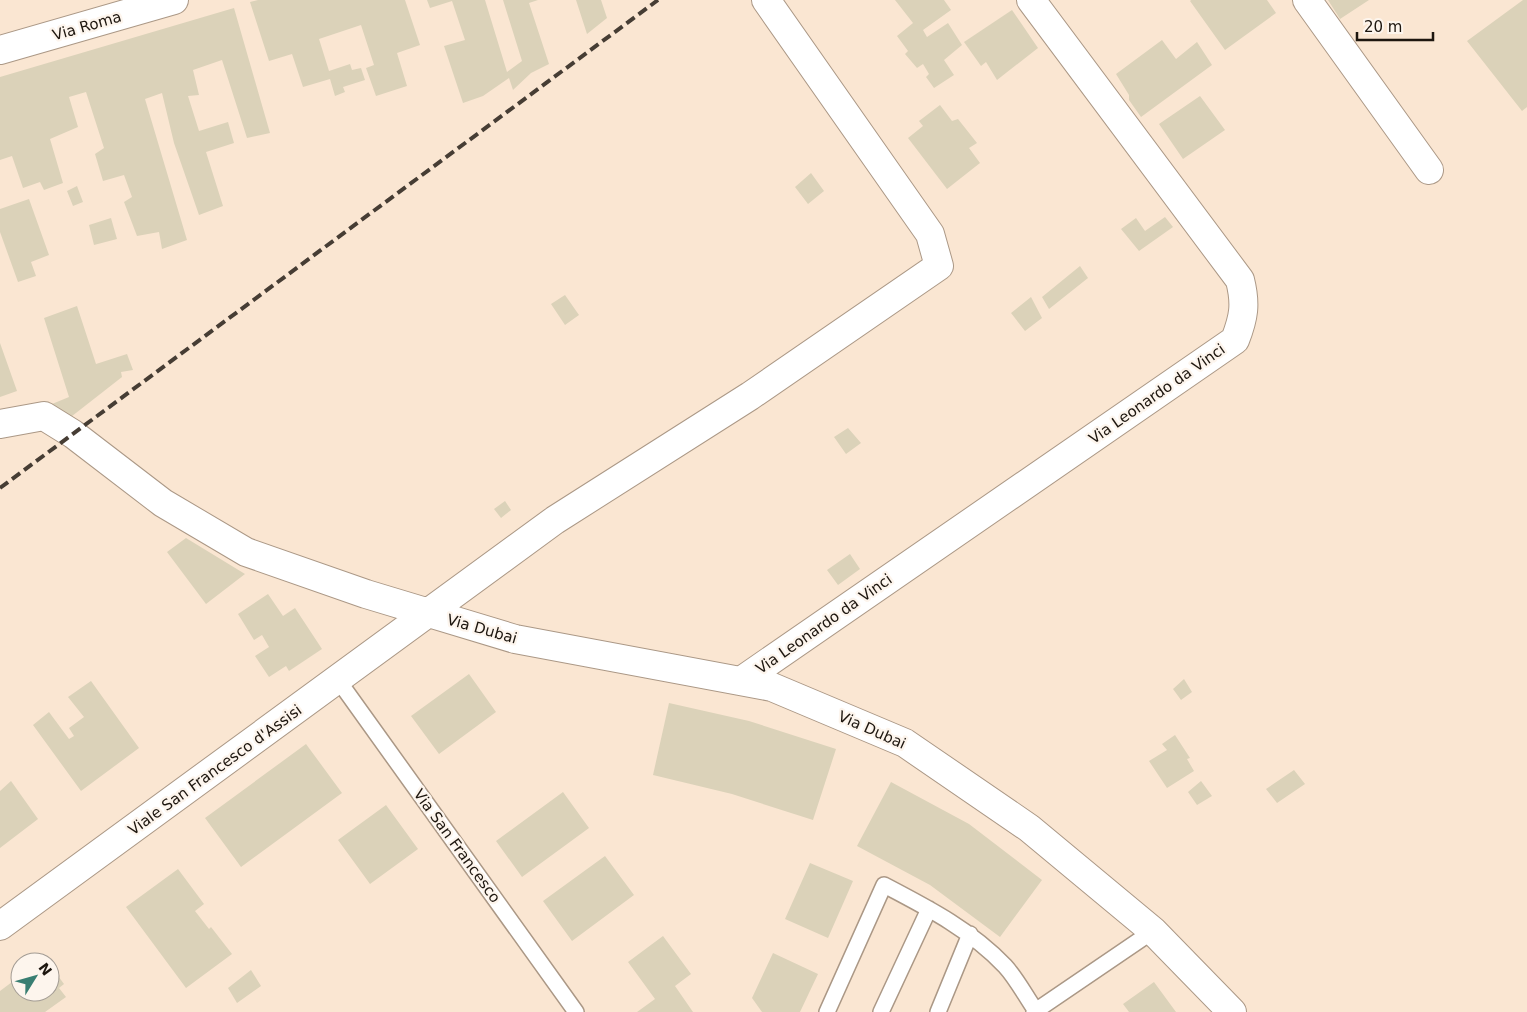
<svg xmlns="http://www.w3.org/2000/svg" width="1527" height="1012" font-family="'DejaVu Sans',sans-serif">
	<style>
		.building { fill: #dbd2b9 }
		.lines { fill: none; stroke-linecap: round; stroke-linejoin: round }
		.lane-casing { stroke: #ab9886; stroke-width: 18 }
		.street-casing { stroke: #ab9886; stroke-width: 30 }
		.secondary-casing { stroke: #ab9886; stroke-width: 30 }
		.lane { stroke: #fff; stroke-width: 15 }
		.street { stroke: #fff; stroke-width: 28 }
		.secondary { stroke: #fff; stroke-width: 28 }
		.rail { stroke: #463d34; stroke-width: 4; stroke-dasharray: 10 5; stroke-linecap: butt }
		.labels { text-anchor: middle; stroke-width: 4.5; stroke-linejoin: round; paint-order: stroke }
		.street-label { font-size: 15px; fill: #1d160f; stroke: #fdf5ed }
	</style>
	<rect width="100%" height="100%" fill="#fae6d2"/>
	<path class="building" d="M258,0H405L420,45L397,53L407,86L376,96L366,68L374,65L361,25L319,39L329,71L350,64L352,70L361,68L365,80L343,87L345,92L335,96L330,79L303,87L292,54L269,61L250,2Z
		M427,0H485L507,72L522,61L503,0H538L529,3L549,64L531,73L513,90L509,78L483,96L463,103L444,46L465,40L452,1L430,8Z
		M576,0H601L607,18L587,34Z
		M895,0H944L951,10L923,30L927,37L948,23L962,45L944,60L954,75L934,88L926,77L929,74L923,64L917,68L905,54L908,51L897,36L913,23Z
		M1191,0H1267L1276,13L1225,50L1190,1Z
		M1328,0H1369L1340,19Z
		M1523,0H1527V107L1522,111L1467,41Z
		M234,8L270,133L247,138L222,60L193,70L199,95L188,96L199,131L228,122L234,143L206,152L223,206L199,215L174,143L162,93L145,99L187,240L162,249L159,232L137,236L124,202L132,197L124,175L103,181L95,154L104,148L86,92L69,97L78,127L50,139L63,183L44,190L40,182L23,188L12,156L0,160V77Z
		M1012,10L1038,48L997,80L986,62L981,66L964,42Z
		M1162,40L1176,59L1197,42L1212,65L1141,117L1129,100V95L1116,74Z
		M1200,96L1225,130L1183,159L1159,124Z
		M940,105L952,121L958,119L977,143L969,148L980,163L947,189L908,138L923,126L919,121Z
		M811,173L824,191L808,204L795,187Z
		M77,186L83,202L73,206L67,191Z
		M29,199L49,255L31,262L36,276L18,282L0,232V209Z
		M1165,217L1173,227L1139,251L1121,229L1136,218L1145,231Z
		M111,218L117,239L94,245L89,225Z
		M1080,266L1088,278L1049,309L1042,297Z
		M565,295L579,315L565,325L551,304Z
		M1031,297L1042,318L1025,331L1011,313Z
		M77,306L96,364L127,354L133,370L121,372L122,377L67,420L52,404L69,397L44,318Z
		M0,343L17,391L0,397Z
		M848,428L861,443L846,454L834,437Z
		M505,501L511,510L501,518L494,509Z
		M186,538L245,574L206,604L167,552Z
		M850,554L860,569L838,585L827,570Z
		M268,594L283,616L295,608L322,649L289,671L286,666L269,677L255,656L269,647L262,635L254,640L238,614Z
		M469,674L496,712L439,754L411,716Z
		M1184,679L1192,692L1181,700L1173,689Z
		M91,681L139,748L81,791L33,725L49,712L69,739L74,736L69,728L84,717L68,697Z
		M669,703L749,721L836,749L813,820L732,794L653,775Z
		M1175,735L1190,758L1187,759L1194,771L1167,788L1149,761L1167,750L1162,744Z
		M306,744L342,793L241,867L205,818Z
		M1294,770L1305,784L1277,803L1266,789Z
		M11,781L38,819L0,848V791Z
		M1201,781L1212,796L1197,805L1188,792Z
		M891,782L969,824L1042,880L1000,937L930,885L857,846Z
		M563,792L589,828L522,877L496,841Z
		M386,805L418,849L370,884L338,840Z
		M605,856L634,895L572,941L543,901Z
		M810,863L853,881L828,938L785,919Z
		M178,869L204,904L195,911L209,929L211,927L232,954L186,988L126,907Z
		M663,936L691,974L675,986L693,1012H637L655,999L628,962Z
		M773,953L818,974L800,1012H762L752,998Z
		M50,965L64,984L59,988L66,997L45,1012H0V991L20,976V992H50Z
		M251,970L261,986L237,1003L228,988Z
		M1154,982L1176,1012H1129L1123,1004Z"/>
	<g class="lines">
		<defs>
			<path id="lane" d="M338,680L576,1012
				M827,1012L884,885C928,908 971,930 1005,966C1017,979 1026,997 1036,1011
				M881,1012L929,909
				M938,1012L970,934
				M1034,1012L1153,931"/>
			<path id="street" d="M1307,0L1429,170
				M0,424L44,416L73,434L163,503L246,552L366,594L515,639L772,687L905,743L1029,828L1153,931L1232,1012
				M741,681L1235,340C1244,317 1246,304 1240,280L1031,0
				M0,926L555,520L750,396L939,266L930,234L766,0"/>
			<path id="secondary" d="M0,50L174,0"/>
		</defs>
		<use href="#lane" class="lane-casing"/>
		<use href="#street" class="street-casing"/>
		<use href="#secondary" class="secondary-casing"/>
		<use href="#lane" class="lane"/>
		<use href="#street" class="street"/>
		<use href="#secondary" class="secondary"/>
		<path class="rail" d="M0,488L658,0"/>
	</g>
	<g class="labels">
		<g class="street-label">
			<text transform="translate(87 26) rotate(-16)" y="5">Via Roma</text>
			<text transform="translate(1157 394) rotate(-35)" y="5">Via Leonardo da Vinci</text>
			<text transform="translate(824 624) rotate(-35)" y="5">Via Leonardo da Vinci</text>
			<text transform="translate(482 629) rotate(16)" y="5">Via Dubai</text>
			<text transform="translate(872 730) rotate(24)" y="5">Via Dubai</text>
			<text transform="translate(215 770) rotate(-36)" y="5">Viale San Francesco d'Assisi</text>
			<text transform="translate(457 846) rotate(54)" y="5">Via San Francesco</text>
		</g>
	</g>
	<g transform="translate(35 977) rotate(53)"><circle r="24" fill="#fdf5ed" stroke="#a39c94"/>
	<path d="M0-4L9 19L0 12L-9 19Z" fill="#397e72"/>
	<text y="-8" font-size="14" font-weight="bold" text-anchor="middle" fill="#1d160f">N</text>
	</g>
	<path d="M1357 32v8h76v-8" fill="none" stroke="#1d160f" stroke-width="2.5"/>
	<text x="1364" y="32" font-size="15" fill="#1d160f" stroke="#fdf5ed" stroke-width="4" paint-order="stroke">20 m</text>
</svg>
